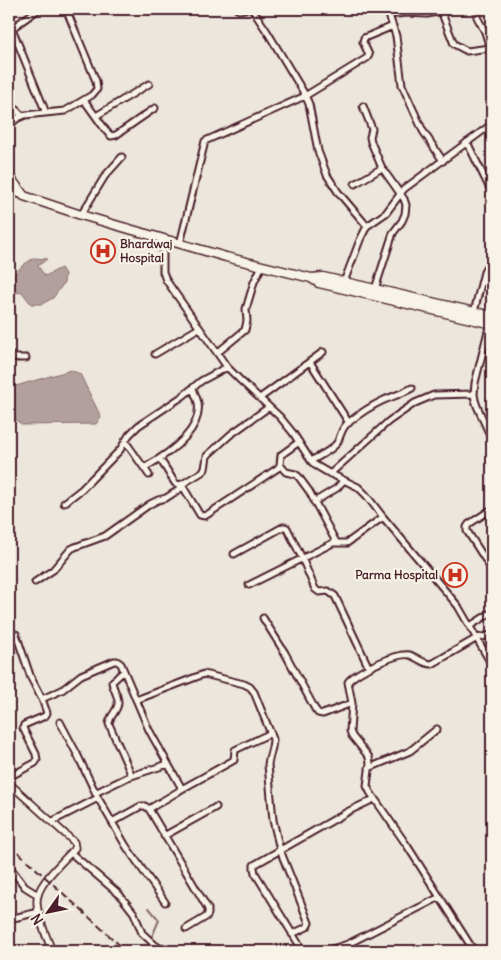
<svg xmlns="http://www.w3.org/2000/svg" width="501" height="960" font-family="Delius,sans-serif">
	<style>
		.water { fill: #b39f9d; stroke: #896c6f }
		.lines { fill: none; stroke-linecap: round; stroke-linejoin: round }
		.stream { stroke: #896c6f; stroke-width: 2 }
		.minor-casing { stroke: #4a1f2b; stroke-width: 9 }
		.tertiary-casing { stroke: #4a1f2b; stroke-width: 9 }
		.trunk-casing { stroke: #4a1f2b; stroke-width: 11 }
		.minor { stroke: #f7f3e8; stroke-width: 5 }
		.tertiary { stroke: #f7f3e8; stroke-width: 5.5 }
		.trunk { stroke: #f7f3e8; stroke-width: 8 }
		.rail { stroke: #4a1f2b; stroke-width: 2; stroke-dasharray: 8 4; stroke-linecap: butt }
		.labels { text-anchor: middle; stroke-width: 4.5; stroke-linejoin: round; paint-order: stroke }
		.poi-label { font-size: 12px; font-weight: bold; fill: #4a1f2b; stroke: #f7f3e8; text-anchor: start }
	</style>
	<rect width="100%" height="100%" fill="#ece6dd"/>
	<filter id="ink" filterUnits="userSpaceOnUse"><feTurbulence type="fractalNoise" baseFrequency=".02" numOctaves="2"/><feDisplacementMap in="SourceGraphic" scale="10" xChannelSelector="R" yChannelSelector="G"/><feConvolveMatrix kernelMatrix="1 2 1 2 8 2 1 2 1" color-interpolation-filters="sRGB"/></filter>
	<g filter="url(#ink)">
		<path class="water" d="M34,258L47,259L38,266L45,276L61,268L65,274L64,283L53,298L42,304H31L22,292L16,293L12,288L10,279L23,265Z
			M71,370L80,374L101,417L96,424L22,425L17,421L9,404V388Z"/>
		<g class="lines">
			<path class="stream" d="M149,908L159,920L151,939"/>
			<defs>
				<path id="minor" d="M39,9L15,26L13,29V31L46,113
					M237,9L239,10L245,9
					M252,9L268,33L304,93L309,104L318,151L327,175L338,192L367,226
					M386,9L389,15L396,36L402,85L423,131L443,161
					M476,9L477,17L485,32L492,55
					M441,11L454,44L467,51L490,48
					M389,15L406,13L427,14L452,9
					M84,100L107,132L111,136L116,135L155,108
					M9,102L22,116
					M363,106L372,129L370,137L371,142L382,168L404,199L406,205L405,214L402,221L393,233L375,289
					M96,116L149,84
					M9,125L18,118L25,115L65,111L92,95L97,89L96,81L66,9
					M467,142L492,193
					M355,184L382,168
					M81,215L105,176L122,157
					M163,239V272L166,280L227,367L240,380L280,417L293,433L311,461L315,465L327,472L358,487L366,495L383,517L458,606L492,665
					M180,244L205,141L305,96L367,58L369,55L363,42L364,38L393,26
					M344,282L360,240L367,226L386,213L404,189L492,124
					M474,312L484,272L487,267L492,264
					M490,323L475,383L474,394L475,400L477,406L492,440
					M217,353L245,330L247,321L246,309L254,282L262,266
					M9,354C14,359 19,358 26,358
					M155,354L199,328
					M310,362L349,423
					M260,398L323,352
					M125,441L149,475
					M160,459L175,483L179,485L184,483L202,472L205,469L207,456L209,454L230,435L269,407
					M311,461C319,456 331,451 337,443C341,436 341,428 348,423C359,414 371,406 384,400C394,396 403,393 412,388
					M280,465L286,472L295,474L298,476L309,491L336,542
					M144,468C165,456 203,432 198,403C197,398 194,393 193,388
					M330,474L389,421L415,403L434,395L474,394
					M182,485L200,515L205,516L278,468L280,465L281,455L299,442
					M314,502L337,488L343,481
					M64,503L82,489L120,450L129,435L138,426L183,396L201,381L227,367
					M492,509L469,524L467,527V531L492,570
					M234,554L283,527H285L287,528L302,558L315,589L319,592L328,591L335,596L369,668
					M35,582L53,570L71,549L75,547L105,536L150,504L158,500L166,498L183,487
					M249,585L333,543H347L383,517
					M263,618L285,653L315,709L318,713L323,714L352,703
					M470,626L492,612
					M16,634L31,678L42,699
					M124,671L112,682C113,689 118,695 118,702C119,710 109,716 109,724L132,776
					M136,700L204,674L244,684L250,687L254,692L273,739C273,748 269,756 268,765L273,820L280,850L309,923L307,927L292,934
					M60,722L77,754L98,798L126,846L165,902
					M369,768L410,751L437,729
					M9,777L35,763L37,760L36,754L23,728L24,725L45,716L47,713L42,699L62,690L81,675L114,661H117L121,664L149,730L181,787L179,791L149,809
					M180,790L234,760L235,750L271,733
					M95,793L128,777L168,764
					M53,821L98,798
					M112,822L141,806H145L149,809L208,909V914L206,917L186,929
					M164,836L216,807
					M71,853L119,894L134,913L142,933L155,945L165,951
					M9,866L25,887L38,895
					M9,919L39,912
					M303,951L255,873L254,868V865L349,811L374,799
					M326,951L348,944L440,897
					M474,951L408,847L370,792L367,786L370,763L369,757L352,736L350,731L352,703L348,682C356,672 397,652 410,655C418,658 424,664 432,664L477,638L492,635
					M490,951L492,950"/>
				<path id="tertiary" d="M9,191L24,196
					M9,783L74,842L75,848C64,861 36,884 37,902C37,917 47,937 52,951"/>
				<path id="trunk" d="M9,176L24,196L81,215L226,257L311,278L323,277L492,316
					M311,278L319,283L492,324"/>
			</defs>
			<use href="#minor" class="minor-casing"/>
			<use href="#tertiary" class="tertiary-casing"/>
			<use href="#trunk" class="trunk-casing"/>
			<use href="#minor" class="minor"/>
			<use href="#tertiary" class="tertiary"/>
			<use href="#trunk" class="trunk"/>
			<path class="rail" d="M9,844L126,951"/>
		</g>
	</g>
	<defs>
		<symbol id="hospital-ring" viewBox="-11 -11 22 22"><circle r="9.5" fill="#f7f3e8" stroke="#c8321e" stroke-width="1.5"/><path d="M-5-5h3v3.5h4V-5h3V5h-3V1.5h-4V5h-3Z" fill="#c8321e"/></symbol>
	</defs>
	<g fill-rule="evenodd">
		<use href="#hospital-ring" x="89" y="237" width="28" height="28"/>
		<use href="#hospital-ring" x="441" y="561" width="28" height="28"/>
	</g>
	<g class="labels">
		<g class="poi-label">
			<text x="120" y="248">Bhardwaj<tspan x="120" dy="14">Hospital</tspan></text>
			<text x="438" y="579" text-anchor="end">Parma Hospital</text>
		</g>
	</g>
	<rect width="501" height="960" fill="none" stroke="#f7f3e8" stroke-width="30"/>
	<rect x="15" y="15" width="471" height="930" fill="none" stroke="#4a1f2b" stroke-width="2" filter="url(#ink)"/>
	<g transform="translate(48 912) rotate(237)" stroke="#f7f3e8" stroke-width="4" paint-order="stroke">
	<path d="M0-4L9 19L0 12L-9 19Z" fill="#4a1f2b"/>
	<text y="-8" font-size="14" font-weight="bold" text-anchor="middle" fill="#4a1f2b">N</text>
	</g>
</svg>
